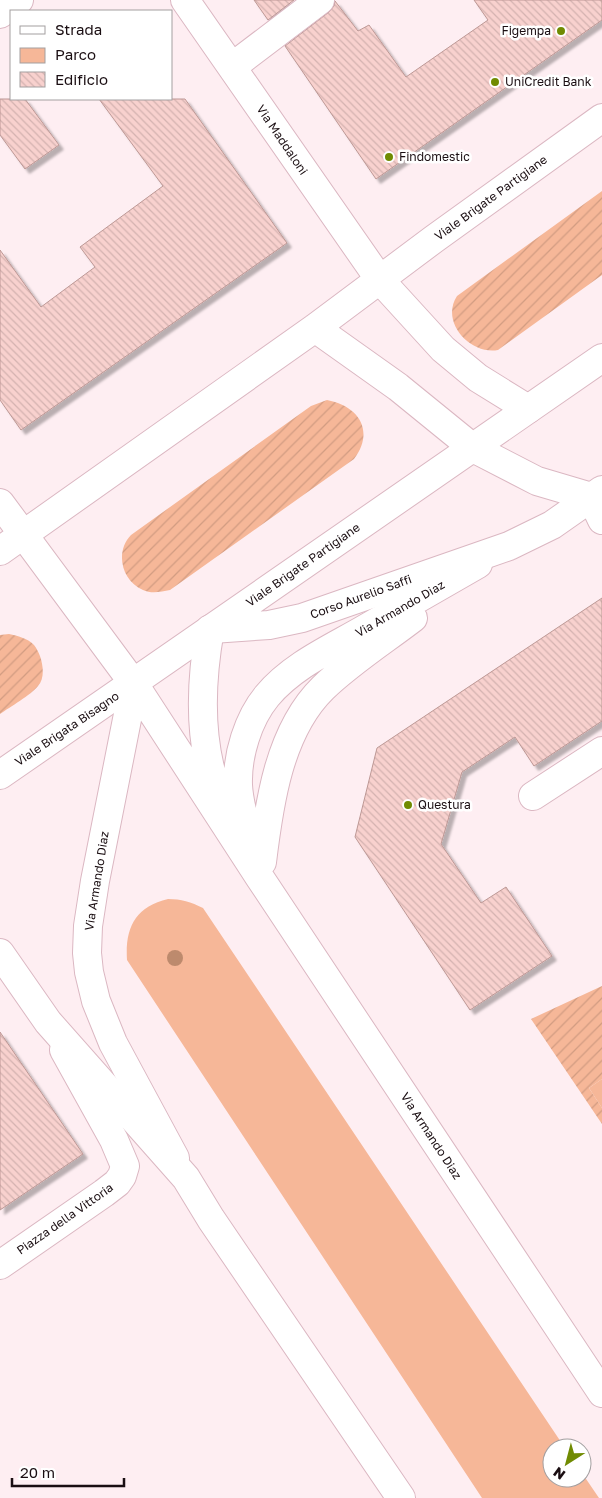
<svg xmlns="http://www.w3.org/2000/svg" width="602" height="1498" font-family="'Golos Text',sans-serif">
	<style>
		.green { fill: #f6b798 }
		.garden { fill: url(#garden-furrows) }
		.building { fill: url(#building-back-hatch); stroke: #bd9895; filter: url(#shadow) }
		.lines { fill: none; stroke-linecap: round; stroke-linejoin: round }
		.minor-casing { stroke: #dbb7c2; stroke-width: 30 }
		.major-casing { stroke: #dbb7c2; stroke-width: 30 }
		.minor { stroke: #fff; stroke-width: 28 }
		.major { stroke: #fff; stroke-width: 28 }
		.tree { fill: #bd8a6d }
		.poi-dot { fill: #708b02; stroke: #fff; stroke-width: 2 }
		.labels { text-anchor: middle; stroke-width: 5; stroke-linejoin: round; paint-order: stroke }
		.poi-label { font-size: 12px; fill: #1a0e12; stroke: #fff; text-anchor: start }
		.street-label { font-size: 12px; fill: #1a0e12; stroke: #fff }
	</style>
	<defs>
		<pattern id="garden-furrows" width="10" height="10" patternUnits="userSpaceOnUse" patternTransform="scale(1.25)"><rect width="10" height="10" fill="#f6b798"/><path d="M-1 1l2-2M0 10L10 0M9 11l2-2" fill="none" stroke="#d29c82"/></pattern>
		<pattern id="building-back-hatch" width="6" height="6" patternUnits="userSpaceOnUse" patternTransform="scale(1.25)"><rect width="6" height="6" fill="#f8d1ce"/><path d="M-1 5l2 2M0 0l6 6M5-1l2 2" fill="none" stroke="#d4b2b0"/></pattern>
		<filter id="shadow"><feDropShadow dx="4.5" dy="4.5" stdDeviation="1" flood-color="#0004"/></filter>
	</defs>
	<rect width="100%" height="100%" fill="#feeef2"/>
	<path class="green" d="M168,899C181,899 191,902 203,908L565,1448H552V1478H582V1473L599,1498H482L127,960C125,928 135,907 168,899Z
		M602,1079V1108L589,1088Z"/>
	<path class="garden" d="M602,191V275L498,350C470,355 440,322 457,296Z
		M327,400C359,406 375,431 354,459L170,590C161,592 151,594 143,590C121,581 115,551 131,535L311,406Z
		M9,634C18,636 27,638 34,645C42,655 47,676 38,686C31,695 10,707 0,714V635Z
		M602,986V1079L589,1088L602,1108V1124L531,1019Z"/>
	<path class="building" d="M254,0H294L268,20Z
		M474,0H602V20L376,179L285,46L329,12L334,6L335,1L358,31L369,25L406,77L488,20Z
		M0,99H25L59,145L25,169L0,135Z
		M99,99H185L287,243L21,430L0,400V250L41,307L95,267L80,247L163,186Z
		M602,598V721L534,766L515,737L462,772L441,844L481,903L506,887L552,956L470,1010L355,837L377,748Z
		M0,1032L83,1154L0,1210Z"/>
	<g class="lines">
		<defs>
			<path id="minor" d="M185,0L380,280L443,349L478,378L528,409
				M0,14L19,0
				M232,67L320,0
				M591,497L602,520
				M0,503L134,684L260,878L602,1393
				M210,629C200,685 198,746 220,799
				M134,684L95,881L88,926L87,953L89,972L96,1001L113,1043L175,1158
				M533,796L602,751
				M254,855C248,832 239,808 238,785C237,755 248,719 267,696C292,666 330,649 363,630C401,608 440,586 478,564
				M262,862C269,804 279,731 323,688C350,662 383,641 413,618
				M0,1265L104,1193L117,1183L122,1176L125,1166L114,1140L64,1050"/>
			<path id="major" d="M315,328L398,387L473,448L537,481L591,497
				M0,551L315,328L434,239L602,118
				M212,629L269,625L302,618L509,546L552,525L602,490
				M0,775L602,358
				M0,953L48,1022L186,1178L211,1219L401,1498"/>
		</defs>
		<use href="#minor" class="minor-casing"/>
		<use href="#major" class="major-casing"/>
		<use href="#minor" class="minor"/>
		<use href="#major" class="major"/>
	</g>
	<circle class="tree" cx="175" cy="958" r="8"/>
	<g class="poi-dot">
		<circle cx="561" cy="31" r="5"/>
		<circle cx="495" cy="82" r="5"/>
		<circle cx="389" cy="157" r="5"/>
		<circle cx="408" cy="805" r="5"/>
	</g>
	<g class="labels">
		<g class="poi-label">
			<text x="551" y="35" text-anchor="end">Figempa</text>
			<text x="505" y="86">UniCredit Bank</text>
			<text x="399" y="161">Findomestic</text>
			<text x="418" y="809">Questura</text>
		</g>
		<g class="street-label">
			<text transform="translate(282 140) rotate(56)" y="4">Via Maddaloni</text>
			<text transform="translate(491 198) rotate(-36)" y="4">Viale Brigate Partigiane</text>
			<text transform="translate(303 565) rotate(-35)" y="4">Viale Brigate Partigiane</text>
			<text transform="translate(361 597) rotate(-20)" y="4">Corso Aurelio Saffi</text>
			<text transform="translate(400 609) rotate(-30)" y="4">Via Armando Diaz</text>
			<text transform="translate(67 729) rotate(-34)" y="4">Viale Brigata Bisagno</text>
			<text transform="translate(97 881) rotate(-81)" y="4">Via Armando Diaz</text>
			<text transform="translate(431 1136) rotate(57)" y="4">Via Armando Diaz</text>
			<text transform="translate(65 1219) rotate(-35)" y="4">Piazza della Vittoria</text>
		</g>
	</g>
	<rect x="10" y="10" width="162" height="90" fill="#ffffff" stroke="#a39fa0"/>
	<rect x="20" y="26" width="25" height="8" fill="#ffffff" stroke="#a39fa0"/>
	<text x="55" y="35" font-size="15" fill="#1a0e12">Strada</text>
	<rect x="20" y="48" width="25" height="15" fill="#f6b798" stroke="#a39fa0"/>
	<text x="55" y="60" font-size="15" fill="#1a0e12">Parco</text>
	<rect x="20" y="72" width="25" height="15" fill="url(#building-back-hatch)" stroke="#a39fa0"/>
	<text x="55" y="85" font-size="15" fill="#1a0e12">Edificio</text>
	<g transform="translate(567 1463) rotate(216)"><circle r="24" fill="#ffffff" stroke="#a39fa0"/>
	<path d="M0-4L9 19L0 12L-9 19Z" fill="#708b02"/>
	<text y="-8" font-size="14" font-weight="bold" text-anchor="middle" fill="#1a0e12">N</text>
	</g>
	<path d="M12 1478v8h112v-8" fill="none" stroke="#1a0e12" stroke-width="2.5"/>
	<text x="20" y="1478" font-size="15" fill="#1a0e12" stroke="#ffffff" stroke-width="4" paint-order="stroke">20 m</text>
</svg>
